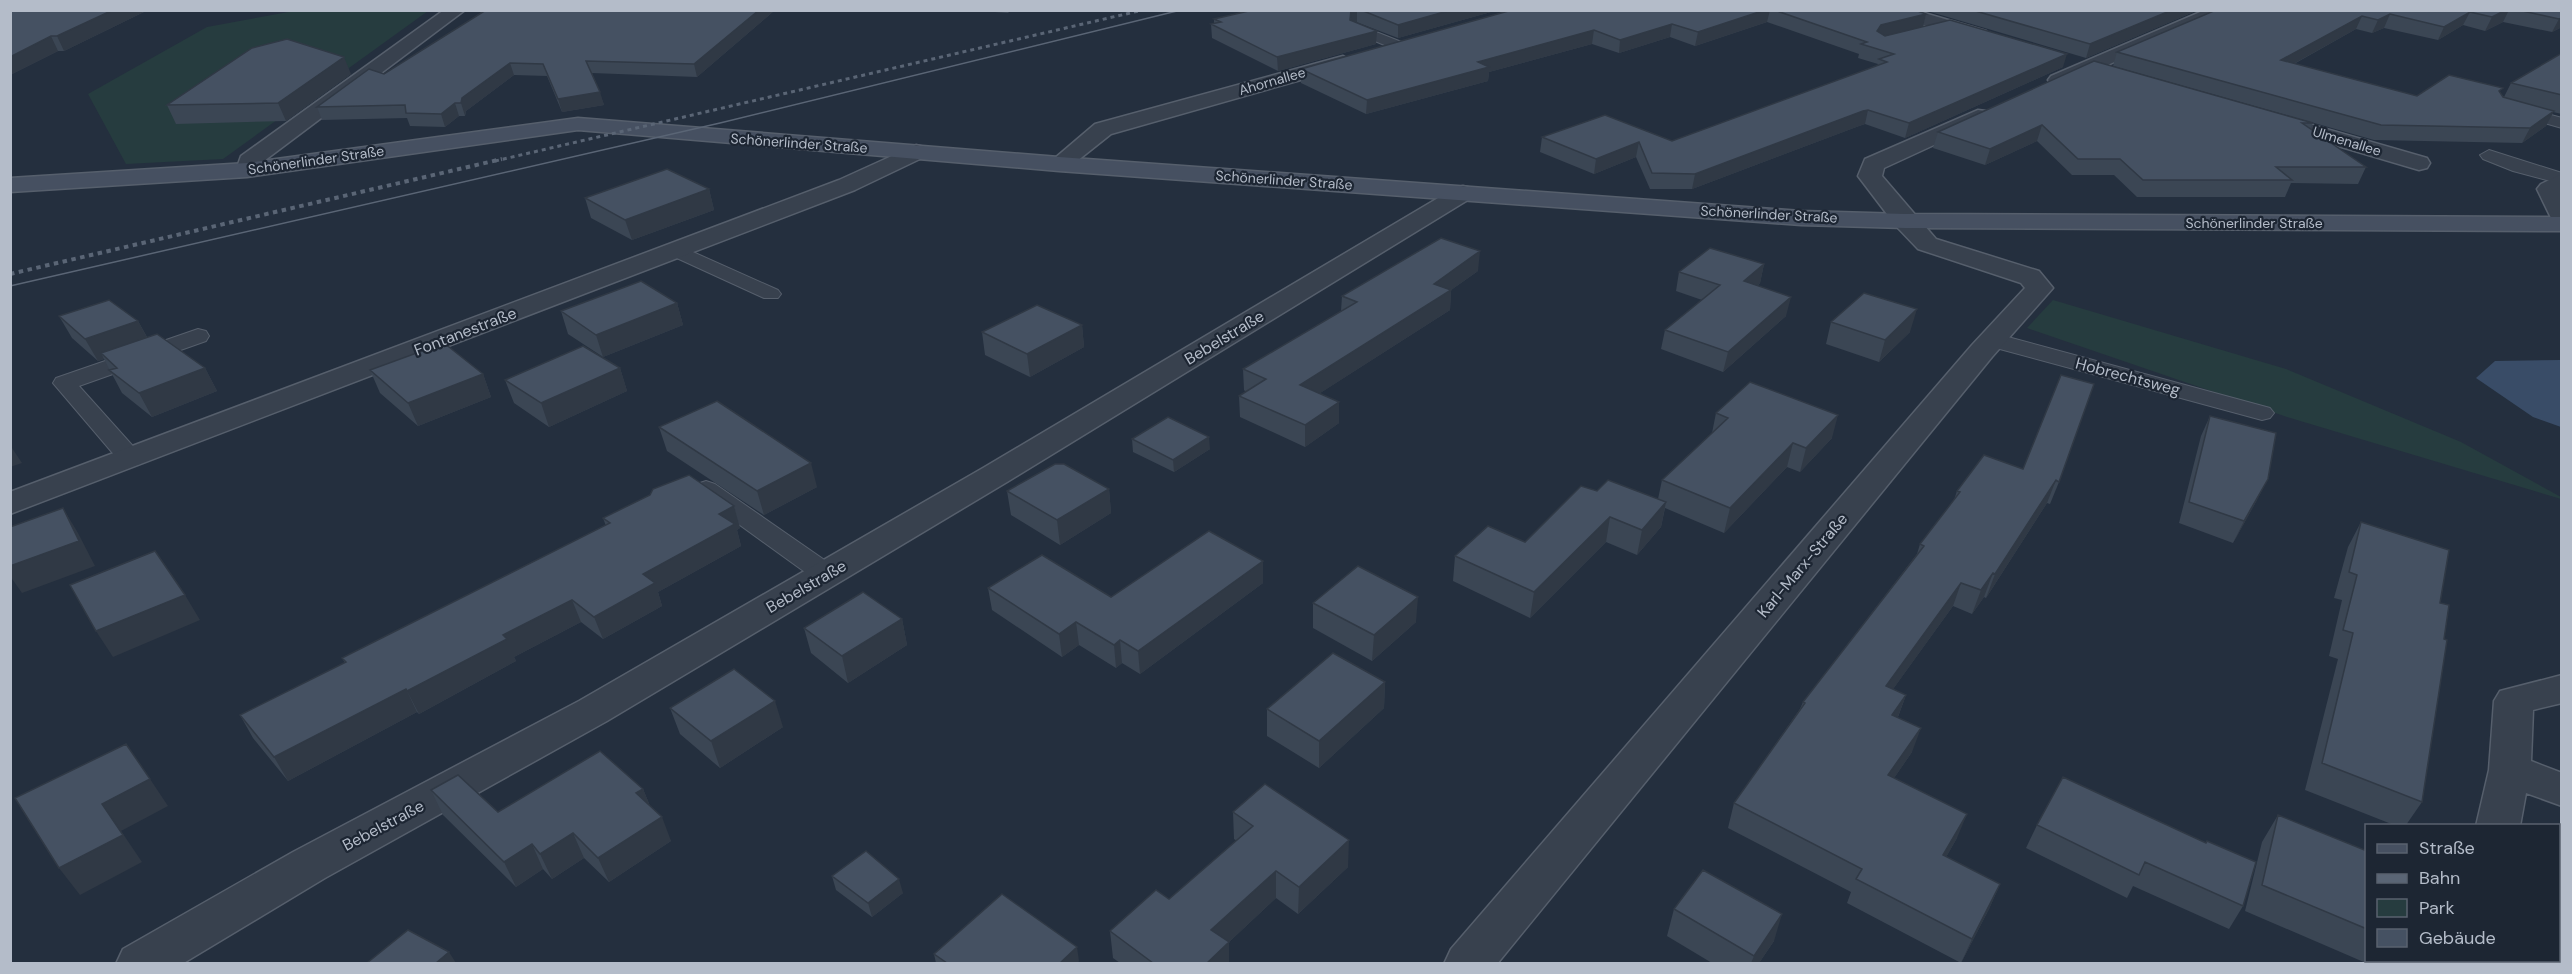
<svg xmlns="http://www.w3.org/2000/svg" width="2572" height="974" font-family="'DM Sans',sans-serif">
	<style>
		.green { fill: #263c3f }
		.water { fill: #394c67 }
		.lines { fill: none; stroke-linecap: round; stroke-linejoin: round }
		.lane-casing { stroke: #565f6c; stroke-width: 2 }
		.street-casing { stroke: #565f6c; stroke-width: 3 }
		.secondary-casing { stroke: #565f6c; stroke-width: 3 }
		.lane { fill: #38414e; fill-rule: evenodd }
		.street { fill: #38414e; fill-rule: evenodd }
		.secondary { fill: #465061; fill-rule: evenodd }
		.tram { stroke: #5a6575; stroke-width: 1.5 }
		.rail-far1 { stroke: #5a6575; stroke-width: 3; stroke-dasharray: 4 4; stroke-linecap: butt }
		.rail { stroke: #5a6575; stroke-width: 4; stroke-dasharray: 4.5 4.5; stroke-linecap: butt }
		.wall { fill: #3b4654 }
		.shaded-wall { fill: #303945 }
		.building { fill: #455162; stroke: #303945; stroke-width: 1.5 }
		.labels { text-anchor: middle; stroke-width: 4.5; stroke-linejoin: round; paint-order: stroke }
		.far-street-label { font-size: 14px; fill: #b4bcc9; stroke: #1d2633 }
		.street-label { font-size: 16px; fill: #b4bcc9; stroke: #1d2633 }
	</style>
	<rect width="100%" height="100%" fill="#242f3e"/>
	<path class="green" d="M294,11H428L223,159L126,164L88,94L207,27Z
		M2053,300L2286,369L2461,442L2561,497V499L2287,417L2027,328Z"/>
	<path class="water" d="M2561,360V427L2533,417L2476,378L2495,361Z"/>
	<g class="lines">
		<defs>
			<path id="lane" d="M1356,24L1404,43L1406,46L1404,49H1394L1351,31V25Z
				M2515,105L2562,118V128L2509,113L2507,110Z
				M2489,150L2562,173V184L2513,171L2483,159L2480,155Z
				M675,244L778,290L781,294L778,298H764L668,254L665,250L668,246Z
				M198,329L206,331L209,336L206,341L79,386L140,454L143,459L140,464L131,466L122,464L53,383L56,378Z
				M1993,333L2270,408L2274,413L2270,418L2262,420L1985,345L1982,340L1985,335Z
				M706,481L715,484L836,568L840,574L836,580L826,583L816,580L697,494L693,489L697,484Z"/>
			<path id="street" d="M444,10H465L260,164L255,175H239L236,170L241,156Z
				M1884,10H1914L1986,31L1988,35L1979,41L1887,14Z
				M2205,10H2231L2065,84H2051L2048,80L2051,76Z
				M1343,56L1353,62L1350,66L1111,134L1067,169H1051L1048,164L1095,124Z
				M1978,110L1986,111L1989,116L1986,121L1884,168L1882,176L1936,239L2039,271L2053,288L1992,357L1497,964H1444L1451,949L1972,345L2025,288L2021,283L1918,249L1896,226L1858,176L1865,159Z
				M2271,113L2427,158L2430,163L2427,168L2419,170L2263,124L2260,119L2263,114Z
				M916,145L924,147L927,152L924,157L855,190L10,514V492L839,180Z
				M2562,174V224L2553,222L2537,189L2541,184Z
				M1463,186L1471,188L1475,193L1471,198L1007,482L607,721L325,878L182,964H116L123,949L293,852L579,701L983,468L1455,188Z
				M2562,675V703L2533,710L2531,761L2562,773V806L2526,793L2520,826H2476L2489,770L2494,701L2500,691Z
				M2448,960H2496L2495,964H2447Z"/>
			<path id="secondary" d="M578,118L1059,157L1801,211L1905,214L2562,217V231L1905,228L1801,225L1059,171L578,130L247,177L10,192V178L247,163Z"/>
		</defs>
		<use href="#lane" class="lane-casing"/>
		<use href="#street" class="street-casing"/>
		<use href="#secondary" class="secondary-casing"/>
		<use href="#lane" class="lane"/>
		<use href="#street" class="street"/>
		<use href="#secondary" class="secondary"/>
		<path class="tram" d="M10,286L720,123L1181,10"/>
		<path class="rail-far1" d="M495,161L1143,10"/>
		<path class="rail" d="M10,274L502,159"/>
	</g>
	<path class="wall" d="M10,10H148L64,51H58L10,75Z
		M775,10L697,77L592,73L604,105L562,112L547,76L514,75L466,111L465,116H459L445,127L410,126L407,118L322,120L317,107L384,74Z
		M968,10H1011L1008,13Z
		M1253,10H1498L1398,38L1356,22L1376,44L1278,71L1212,38L1211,24H1214V19Z
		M1511,10H1915L1926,14L1923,27L2063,67L1905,138L1865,124L1859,126L1692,189H1650L1636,157L1594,174L1540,152L1542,137L1672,141L1877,66L1878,64L1858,58L1859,54L1767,22L1695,46L1670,37L1619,53L1592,44L1489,72L1488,81L1366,114L1301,83V69Z
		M1924,10H2198L2086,58Z
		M2216,10H2562V27L2552,32L2503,22L2485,31L2463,25L2438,40L2384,28L2372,33L2356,29L2294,64L2417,96L2500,93L2504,97L2511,83L2562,53V114L2553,112L2546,126L2522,143L2374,140L2113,66L2117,52Z
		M2094,61L2313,123L2310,129L2366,167L2358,184L2291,183L2285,197H2137L2114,175H2072L2037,141L1985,165L1933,148L1938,132Z
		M351,74L286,121L176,124L167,105Z
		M709,189L714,210L632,240L591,218L585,198Z
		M1764,264L1760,283L1757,286L1786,316L1723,372L1661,349L1665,330L1702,300L1676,291L1679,272Z
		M1478,271L1451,290L1450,310L1320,393L1339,423L1305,447L1240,417L1239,396L1246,392L1244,390L1243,369L1341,311L1342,296Z
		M677,303L683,325L603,357L568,334L561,311Z
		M59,316L138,321L147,337L205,368L217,391L152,417L122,393L104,359L98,361L72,338Z
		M1831,322L1910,332L1879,362L1826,344Z
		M1082,325L1084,347L1030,377L985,355L982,332Z
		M620,368L627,391L549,427L514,403L505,380Z
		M370,370L483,374L491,397L418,426L380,393Z
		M1716,413L1832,438L1800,472L1787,467L1724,533L1665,508L1661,527L1637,555L1606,542L1530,618L1453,581L1455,556L1525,542L1597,491L1658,499L1662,480L1712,433Z
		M2210,416L2257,500L2233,543L2179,523L2201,436Z
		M659,427L817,487L764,515L667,451Z
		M1132,439L1210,449L1174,472L1133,452Z
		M1984,455L2059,482L2050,504L2047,503L1986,598L1984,597L1972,614L1953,606L1893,689L1906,695L1898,717L1912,752L1894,778L1957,838L1946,857L2000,884L1989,909L1961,963L1847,903L1851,892L1728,828L1734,803L1800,709L1803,702L1917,554L1920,544L1954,500L1957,491Z
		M1109,489L1111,513L1060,545L1011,515L1007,491Z
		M734,506L740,528L737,530L741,546L658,592L662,606L603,639L581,622L514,657L516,661L419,714L417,712L288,781L253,738L240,715L345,663L342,658L606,526L603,518Z
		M2361,522L2440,603L2422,802L2406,825H2394L2305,790L2338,659L2329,656L2342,600L2334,598L2348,547Z
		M1263,561V583L1140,674L1122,663L1116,668L1079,645L1062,657L992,610L988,588L1111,597Z
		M1313,603L1416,622L1372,661L1313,628Z
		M902,619L907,645L848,683L811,653L804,628Z
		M1385,682L1384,708L1319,768L1267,736V709Z
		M670,708L783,727L720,768L680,734Z
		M2063,777L2243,906L2229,929L2133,886L2127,898L2026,848L2037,825Z
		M643,789L650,806L671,841L609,882L584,858L552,879L543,869L516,887L443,815L431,790L498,812Z
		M1233,812L1348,867L1298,914L1276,898L1229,942V963H1120L1113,958L1110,931L1169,899L1237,841L1234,839Z
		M2278,815L2367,851V960H2376L2374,963H2366L2245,911L2262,842Z
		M832,876L903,893L872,917L836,890Z
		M1674,909L1774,941L1759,963H1712L1667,936Z
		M934,954L1079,961L1076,963H936Z"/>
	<path class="shaded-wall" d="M113,10H148L64,51L57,36Z
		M759,10H775L697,77L694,64Z
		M1351,10H1357V22L1351,23Z
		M1451,10H1498L1398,38V25Z
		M1765,10H1770L1767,22L1695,46L1698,32Z
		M2172,10H2198L2086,58L2090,44Z
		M2506,10H2509L2503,22L2485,31L2492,17Z
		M2470,12L2463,25L2438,40L2444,27Z
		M1926,14L1923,27L1874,45L1877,31L1881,25Z
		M2390,14L2384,28L2372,33L2378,20Z
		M2362,16L2356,29L2275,74L2281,60Z
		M2562,18V27L2552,32L2559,19Z
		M1672,24L1670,37L1619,53L1620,40Z
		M1594,30L1592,44L1489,72L1488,81L1366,114L1367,100L1478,62Z
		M1377,31L1376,44L1278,71L1277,57Z
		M51,36L58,51L10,75V57Z
		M2067,54L2063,67L1905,138L1909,123Z
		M344,57L351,74L286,121L278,103Z
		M510,63L514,75L466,111L465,116L461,103L462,98Z
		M600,92L604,105L562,112L558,99Z
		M455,103L459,116L445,127L441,114Z
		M1868,110L1865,124L1859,126L1692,189L1695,174L1863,111Z
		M2554,111L2546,126L2522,143L2530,128Z
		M2042,125L2037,141L1985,165L1990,149Z
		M1639,142L1636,157L1594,174L1596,159Z
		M709,189L714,210L632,240L625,220Z
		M1480,251L1478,271L1451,290L1450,310L1300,406V385L1434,284Z
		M1764,264L1760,283L1740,300L1744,281Z
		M1791,297L1786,316L1723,372L1728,352Z
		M677,303L683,325L603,357L596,335Z
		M1917,309L1910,332L1879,362L1885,340Z
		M138,321L150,343L101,353L104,359L98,361L85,339Z
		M1082,325L1084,347L1030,377L1027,354Z
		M205,368L217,391L152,417L139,393Z
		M620,368L627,391L549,427L541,403Z
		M483,374L491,397L418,426L408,403Z
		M1339,402V423L1305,447V425Z
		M1838,415L1832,438L1800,472L1806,448Z
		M1209,437L1210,449L1174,472L1173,460Z
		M1793,443L1787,467L1724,533L1730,508Z
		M10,445L22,463L10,467Z
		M811,463L817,487L764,515L757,491Z
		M2268,479L2257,500L2233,543L2244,521Z
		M2056,480L2047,503L1986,598L1995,574Z
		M1109,489L1111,513L1060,545L1057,520Z
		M1666,502L1661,527L1637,555L1642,530Z
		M734,506L740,528L737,530L741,546L658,592L662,606L603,639L594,617L643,574L719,514Z
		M63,508L78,533L95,566L22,593L10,576V566Z
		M1610,517L1606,542L1530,618L1534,592Z
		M1263,561V583L1140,674L1138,651Z
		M1993,573L1984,597L1972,614L1981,590Z
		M1961,583L1953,606L1878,710L1886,686Z
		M185,595L200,620L113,657L96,631Z
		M1418,597L1416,622L1372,661L1374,635Z
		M572,600L581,622L514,657L516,661L419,714L407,691L503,635Z
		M902,619L907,645L848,683L842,656Z
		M1076,622L1079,645L1062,657L1059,634Z
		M1120,640L1122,663L1116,668L1114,645Z
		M1385,682L1384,708L1319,768V741Z
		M406,689L417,712L288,781L274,757Z
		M1906,695L1897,719L1892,715Z
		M775,701L783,727L720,768L711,741Z
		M1921,728L1912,752L1879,800L1888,775Z
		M150,779L168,806L121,831L142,862L80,895L59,868L102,804Z
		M643,789L653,813L636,793Z
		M1967,814L1957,838L1933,880L1943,855Z
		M662,817L671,841L609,882L598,858Z
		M573,833L584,858L552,879L540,854Z
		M1349,840L1348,867L1298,914L1299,887Z
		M532,844L543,869L516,887L504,862Z
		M1276,871V898L1213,957L1211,930Z
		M899,879L903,893L872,917L868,903Z
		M2000,884L1989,909L1961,963L1972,939Z
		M1782,914L1774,941L1759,963H1751L1754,956Z
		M1229,942V963H1207Z
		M1077,947L1079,961L1076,963H1060Z
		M449,952L456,963H436Z"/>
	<path class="building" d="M10,10H113L57,36H51L10,57Z
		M486,10H759L694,64L586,61L600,92L558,99L543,64L510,63L462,98L461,103H455L441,114L406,113L405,105L317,107L369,69L384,74Z
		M1253,10H1351L1350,20L1377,31L1277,57L1211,24L1221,22L1214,19Z
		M1361,10H1451L1398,25Z
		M1512,10H1765L1698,32L1672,24L1620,40L1594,30L1478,62L1489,67L1367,100L1301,69Z
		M1774,10H1915L1926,14L1881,25L1877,31L1885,36L1950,20L2067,54L1909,123L1868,110L1863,111L1695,174L1652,173L1639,142L1596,159L1542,137L1605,115L1672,141L1887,62L1879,59L1894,54L1861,44L1867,42Z
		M1972,10H2172L2090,44Z
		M2216,10H2506L2492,17L2470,12L2444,27L2390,14L2378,20L2362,16L2281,60L2417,96L2449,75L2503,88L2499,91L2503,97L2554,111L2530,128L2381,125L2117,52Z
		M2518,10H2562V18L2559,19Z
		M287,39L344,57L278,103L167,105L252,48Z
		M2562,53V95L2511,83Z
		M2094,61L2313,123H2302L2366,167H2276L2292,180H2143L2120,159H2078L2042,125L1990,149L1938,132Z
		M667,169L709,189L625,220L585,198Z
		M1441,238L1480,251L1434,284L1451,290L1300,385L1339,402L1305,425L1239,396L1266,379L1243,369L1357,302L1342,296Z
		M1710,248L1764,264L1744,281L1791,297L1728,352L1665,330L1720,285L1679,272Z
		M641,281L677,303L596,335L561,311Z
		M1864,293L1917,309L1885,340L1831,322Z
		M109,300L138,321L85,339L59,316Z
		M1037,305L1082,325L1027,354L982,332Z
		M157,334L205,368L139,393L109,370L117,368L101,353Z
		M444,343L483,374L408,403L370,370Z
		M583,346L620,368L541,403L505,380Z
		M2061,375L2094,384L2059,482L2056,480L1995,574L1993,573L1981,590L1961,583L1886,686L1906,695L1892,715L1921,728L1888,775L1967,814L1943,855L2000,884L1972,939L1856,879L1862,869L1734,803L1805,703L1803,702L1924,546L1920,544L1960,492L1957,491L1984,455L2023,469Z
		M1750,382L1838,415L1806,448L1793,443L1730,508L1662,480L1728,418L1716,413Z
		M717,401L811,463L757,491L659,427Z
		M2210,416L2276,433L2268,479L2244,521L2189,502Z
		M1168,417L1209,437L1173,460L1132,439Z
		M1055,464H1064L1109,489L1057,520L1007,491Z
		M689,475L734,506L719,514L735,524L643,574L655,583L594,617L572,600L503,635L507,639L407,691L406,689L274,757L240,715L346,662L342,658L610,523L603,518L650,495L653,489Z
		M1608,480L1666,502L1642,530L1610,517L1534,592L1455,556L1488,526L1525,542L1581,486L1597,491Z
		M63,508L79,541L10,566V527Z
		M2361,522L2449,550L2440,603L2449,605L2444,639L2447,640L2422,802L2322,763L2353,633L2343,630L2357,575L2349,572Z
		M1209,531L1263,561L1138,651L1120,640L1114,645L1076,622L1059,634L988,588L1042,555L1111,597Z
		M155,551L185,595L96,631L70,585Z
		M1358,566L1418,597L1374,635L1313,603Z
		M863,592L902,619L842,656L804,628Z
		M1333,653L1385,682L1319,741L1267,709Z
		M734,669L775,701L711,741L670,708Z
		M126,744L150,779L102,804L123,835L59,868L15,798Z
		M600,751L643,789L636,793L662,817L598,858L573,833L540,854L532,844L504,862L431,790L458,775L498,812Z
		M2063,777L2206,843L2207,841L2256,862L2243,906L2145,862L2139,875L2037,825Z
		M1265,784L1349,840L1299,887L1276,871L1211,930L1229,942L1207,963H1153L1110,931L1156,890L1169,899L1253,826L1233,812Z
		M2278,815L2367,851V929L2262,885Z
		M866,851L899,879L868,903L832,876Z
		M1703,870L1782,914L1754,956L1674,909Z
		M1002,894L1077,947L1060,963H947L934,954Z
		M408,930L449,952L436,963H367Z"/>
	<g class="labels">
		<g class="far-street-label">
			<text transform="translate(1272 81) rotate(-16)" y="5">Ahornallee</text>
			<text transform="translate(2347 141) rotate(17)" y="5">Ulmenallee</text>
			<text transform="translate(799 143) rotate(4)" y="5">Schönerlinder Straße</text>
			<text transform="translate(316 160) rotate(-8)" y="5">Schönerlinder Straße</text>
			<text transform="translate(1284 180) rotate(4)" y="5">Schönerlinder Straße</text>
			<text transform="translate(1769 214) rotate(3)" y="5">Schönerlinder Straße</text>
			<text x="2254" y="228">Schönerlinder Straße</text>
		</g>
		<g class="street-label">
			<text transform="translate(465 331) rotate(-21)" y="6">Fontanestraße</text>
			<text transform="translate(1224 337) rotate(-31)" y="6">Bebelstraße</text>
			<text transform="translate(2128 376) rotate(15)" y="6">Hobrechtsweg</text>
			<text transform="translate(1802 565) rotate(-50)" y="6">Karl-Marx-Straße</text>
			<text transform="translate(806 586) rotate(-30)" y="6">Bebelstraße</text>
			<text transform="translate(383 825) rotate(-28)" y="6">Bebelstraße</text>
		</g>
	</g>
	<rect width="2572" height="974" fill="none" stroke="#b4bcc9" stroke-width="24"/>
	<rect x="2365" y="824" width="195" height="138" fill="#1d2633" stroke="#59626f" stroke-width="1.5"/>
	<rect x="2377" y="844" width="30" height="9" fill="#465061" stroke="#59626f" stroke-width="1.5"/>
	<text x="2419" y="854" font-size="18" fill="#b4bcc9">Straße</text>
	<rect x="2377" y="874" width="30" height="9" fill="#5a6575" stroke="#59626f" stroke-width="1.5"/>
	<text x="2419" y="884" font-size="18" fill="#b4bcc9">Bahn</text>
	<rect x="2377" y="899" width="30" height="18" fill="#263c3f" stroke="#59626f" stroke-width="1.5"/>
	<text x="2419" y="914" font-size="18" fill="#b4bcc9">Park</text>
	<rect x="2377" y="929" width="30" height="18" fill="#455162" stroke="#59626f" stroke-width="1.5"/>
	<text x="2419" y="944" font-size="18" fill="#b4bcc9">Gebäude</text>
</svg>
